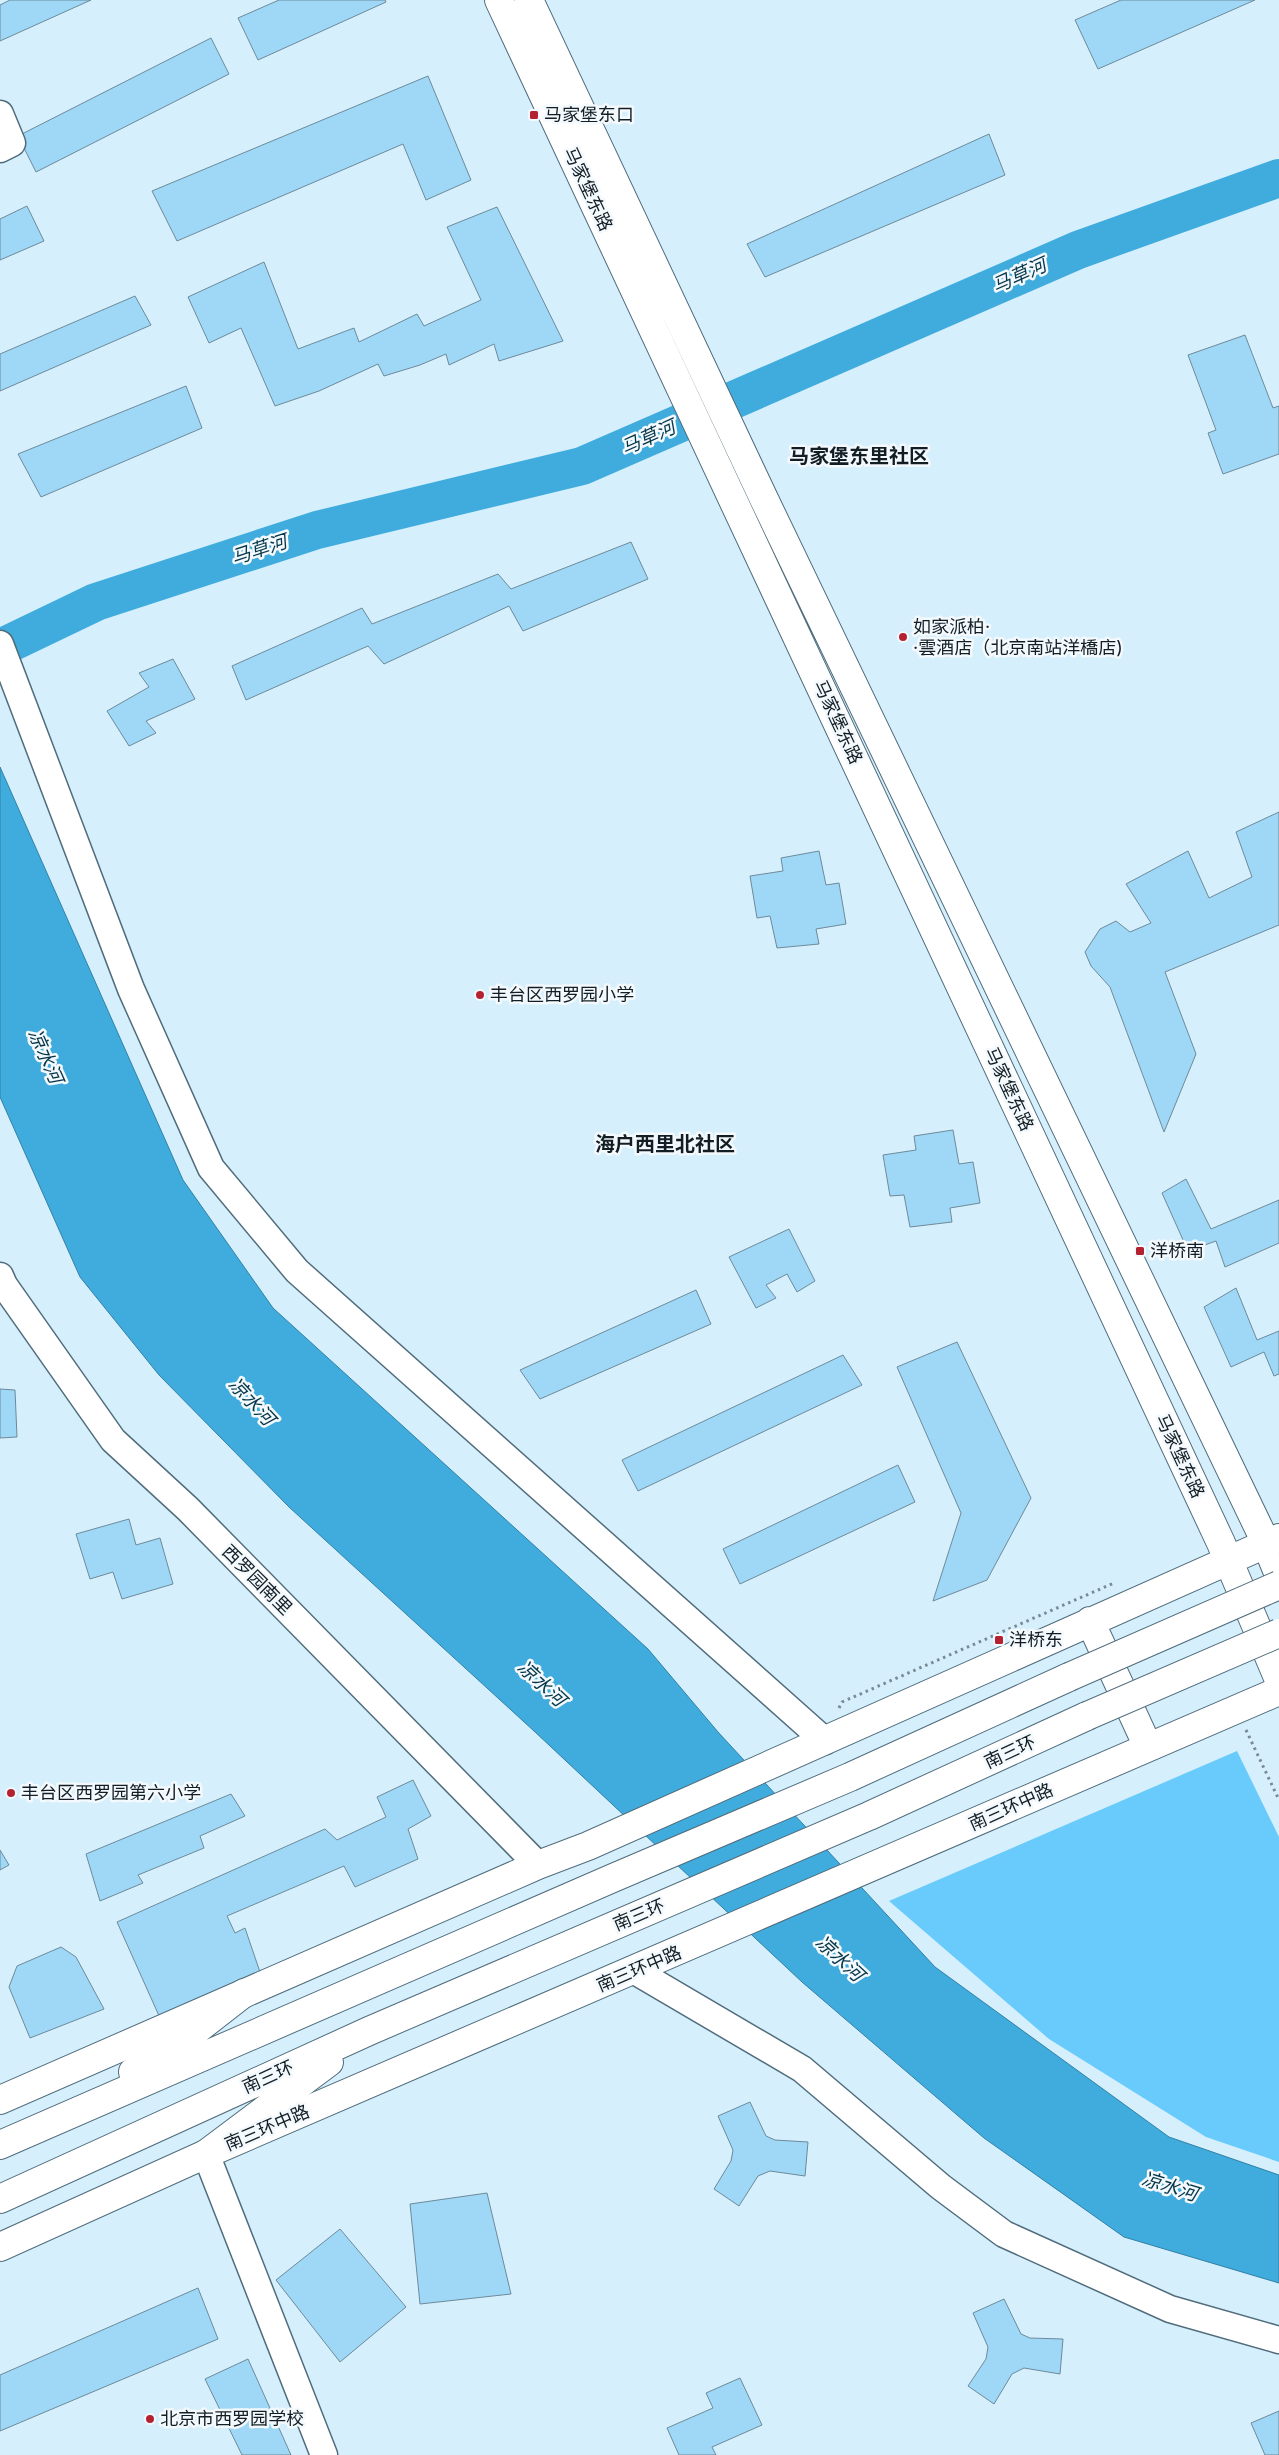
<svg xmlns="http://www.w3.org/2000/svg" width="1279" height="2455" font-family="Inter,'Noto Sans SC',sans-serif">
	<style>
		.green { fill: #69cbfb }
		.water { fill: #3facdd; stroke: #3281a6 }
		.lines { fill: none; stroke-linecap: round; stroke-linejoin: round }
		.river { stroke: #3facdd; stroke-width: 38 }
		.building { fill: #9ed8f6; stroke: #6d8a9a }
		.street-casing { stroke: #516d7c; stroke-width: 29 }
		.secondary-casing { stroke: #516d7c; stroke-width: 30 }
		.highway-casing { stroke: #516d7c; stroke-width: 30 }
		.path { stroke: #788a94; stroke-width: 3; stroke-dasharray: 2.5 4; stroke-linecap: butt }
		.street { stroke: #fff; stroke-width: 26 }
		.secondary { stroke: #fff; stroke-width: 28 }
		.highway { stroke: #fff; stroke-width: 28 }
		.highway-bridge-casing { stroke: #516d7c; stroke-width: 30; stroke-linecap: butt }
		.highway-bridge { stroke: #fff; stroke-width: 28 }
		.poi-dot { fill: #b42232; stroke: #f3f9fc; stroke-width: 2 }
		.labels { text-anchor: middle; stroke-width: 5; stroke-linejoin: round; paint-order: stroke }
		.poi-label { font-size: 18px; fill: #121e24; stroke: #f3f9fc; text-anchor: start }
		.street-label { font-size: 18px; fill: #121e24; stroke: #f3f9fc }
		.water-label { font-size: 19px; font-style: italic; fill: #05364a; stroke: #f3f9fc }
		.quarter-label { font-size: 20px; font-weight: bold; fill: #121e24; stroke: #f3f9fc }
	</style>
	<rect width="100%" height="100%" fill="#d6effd"/>
	<path class="green" d="M1237,1751L1279,1837V2162L1206,2137L1049,2039L889,1901Z"/>
	<path class="water" d="M0,767L183,1180L273,1308L648,1649L718,1732L935,1967L1169,2137L1279,2175V2283L1124,2237L984,2138L802,1982L534,1731L289,1507L159,1375L80,1277L0,1097Z"/>
	<g class="lines">
		<path class="river" d="M0,648L96,602L317,530L582,466L1078,250L1279,178"/>
	</g>
	<path class="building" d="M10,0H91L0,41V5Z
		M279,0H385L386,2L258,60L238,18Z
		M1121,0H1255L1098,69L1075,20Z
		M211,38L229,74L36,172L18,136Z
		M428,76L471,180L426,200L403,144L177,241L152,191Z
		M989,134L1005,175L765,277L747,244Z
		M27,206L44,241L0,260V219Z
		M497,207L563,341L499,361L494,344L449,365L446,354L420,365L384,376L378,364L319,391L275,406L241,328L209,343L188,297L264,262L298,349L354,328L359,342L417,314L424,326L481,300L447,227Z
		M135,296L151,325L0,391V354Z
		M1245,335L1273,408L1279,406V454L1223,474L1208,433L1216,430L1188,355Z
		M186,386L202,428L41,497L18,454Z
		M631,542L648,579L523,631L509,606L384,664L368,646L246,700L232,666L362,608L372,624L498,574L511,589Z
		M173,659L195,699L146,721L156,733L129,746L107,711L149,687L139,673Z
		M1279,812V925L1165,972L1196,1054L1164,1132L1110,987L1091,966L1085,952L1100,929L1116,921L1130,932L1151,923L1126,884L1188,851L1209,898L1252,877L1236,832Z
		M819,851L826,885L839,883L846,924L816,929L819,944L777,948L770,916L757,918L750,876L783,871L781,858Z
		M953,1130L959,1164L973,1162L980,1203L950,1208L952,1222L910,1227L904,1195L890,1196L883,1155L916,1150L914,1136Z
		M1186,1179L1211,1229L1279,1200V1243L1225,1267L1216,1241L1188,1251L1162,1193Z
		M789,1229L815,1281L797,1292L787,1274L766,1285L776,1298L756,1308L729,1257Z
		M1236,1288L1257,1340L1279,1331V1374L1274,1376L1264,1352L1231,1367L1204,1307Z
		M696,1290L711,1324L540,1399L520,1370Z
		M957,1342L1031,1498L987,1580L933,1601L961,1513L897,1367Z
		M843,1355L862,1385L638,1491L622,1460Z
		M0,1389L15,1390L17,1437L0,1438Z
		M898,1465L915,1502L740,1584L723,1549Z
		M129,1519L136,1545L160,1538L173,1584L122,1599L113,1572L90,1579L76,1534Z
		M413,1780L431,1816L408,1829L418,1859L355,1887L344,1866L227,1916L235,1933L245,1928L262,1978L160,2018L117,1922L325,1829L337,1840L386,1817L377,1797Z
		M231,1794L245,1816L200,1836L204,1848L138,1875L143,1883L100,1901L86,1854Z
		M0,1850L9,1865L0,1870Z
		M61,1947L76,1957L104,2009L30,2038L9,1987L17,1966Z
		M750,2102L766,2136L775,2140L808,2142L805,2176L770,2171L758,2176L739,2206L714,2189L731,2161L733,2150L718,2116Z
		M487,2193L511,2294L420,2304L410,2204Z
		M340,2229L406,2307L340,2362L276,2280Z
		M198,2288L218,2339L0,2431V2375Z
		M1004,2299L1021,2334L1030,2338L1063,2339L1060,2374L1024,2368L1012,2374L994,2404L968,2386L986,2359L988,2347L973,2313Z
		M248,2359L291,2455H242L205,2379Z
		M740,2378L762,2425L712,2447L716,2455H679L667,2428L713,2408L706,2393Z
		M1279,2411V2455H1265L1251,2423Z"/>
	<g class="lines">
		<defs>
			<path id="street" d="M0,114L12,143L0,149
				M0,644L131,989L211,1168L297,1271L825,1741
				M0,1276L4,1285L113,1440L188,1509L538,1865
				M635,1971L802,2069L941,2187L1004,2234L1170,2309L1279,2340
				M206,2154L324,2455"/>
			<path id="secondary" d="M499,0L1221,1543L1279,1680
				M529,0L764,499L1266,1543L1279,1575
				M1090,1621L1148,1747
				M0,2100L538,1865L588,1846L1279,1538
				M0,2247L206,2154L1279,1691"/>
			<path id="highway" d="M133,2072L177,2045L244,1993
				M0,2145L613,1878L850,1777L1069,1677
				M206,2154L329,2062
				M0,2199L369,2031L869,1816L1087,1716"/>
		</defs>
		<use href="#street" class="street-casing"/>
		<use href="#secondary" class="secondary-casing"/>
		<use href="#highway" class="highway-casing"/>
		<path class="path" d="M839,1708L842,1702L1114,1583
			M1246,1730L1279,1800"/>
		<use href="#street" class="street"/>
		<use href="#secondary" class="secondary"/>
		<use href="#highway" class="highway"/>
		<defs>
			<path id="highway-bridge" d="M1069,1677L1279,1585
				M1087,1716L1279,1633"/>
		</defs>
		<use href="#highway-bridge" class="highway-bridge-casing"/>
		<use href="#highway-bridge" class="highway-bridge"/>
	</g>
	<g class="poi-dot">
		<rect x="529" y="110" width="10" height="10" rx="2.5"/>
		<circle cx="903" cy="637" r="5"/>
		<circle cx="480" cy="995" r="5"/>
		<rect x="1135" y="1246" width="10" height="10" rx="2.5"/>
		<rect x="994" y="1635" width="10" height="10" rx="2.5"/>
		<circle cx="11" cy="1793" r="5"/>
		<circle cx="150" cy="2419" r="5"/>
	</g>
	<g class="labels">
		<g class="poi-label">
			<text x="544" y="121">马家堡东口</text>
			<text x="913" y="633">如家派柏·<tspan x="913" dy="21">·雲酒店（北京南站洋橋店)</tspan></text>
			<text x="490" y="1001">丰台区西罗园小学</text>
			<text x="1150" y="1257">洋桥南</text>
			<text x="1009" y="1646">洋桥东</text>
			<text x="21" y="1799">丰台区西罗园第六小学</text>
			<text x="160" y="2425">北京市西罗园学校</text>
		</g>
		<g class="street-label">
			<text transform="translate(588 189) rotate(65)" y="6">马家堡东路</text>
			<text transform="translate(838 722) rotate(65)" y="6">马家堡东路</text>
			<text transform="translate(1009 1089) rotate(65)" y="6">马家堡东路</text>
			<text transform="translate(1180 1456) rotate(65)" y="6">马家堡东路</text>
			<text transform="translate(257 1580) rotate(45)" y="6">西罗园南里</text>
			<text transform="translate(1010 1752) rotate(-25)" y="6">南三环</text>
			<text transform="translate(1011 1807) rotate(-24)" y="6">南三环中路</text>
			<text transform="translate(639 1915) rotate(-23)" y="6">南三环</text>
			<text transform="translate(639 1969) rotate(-23)" y="6">南三环中路</text>
			<text transform="translate(268 2077) rotate(-24)" y="6">南三环</text>
			<text transform="translate(267 2128) rotate(-23)" y="6">南三环中路</text>
		</g>
		<g class="water-label">
			<text transform="translate(1019 275) rotate(-24)" y="7">马草河</text>
			<text transform="translate(648 437) rotate(-24)" y="7">马草河</text>
			<text transform="translate(259 549) rotate(-18)" y="7">马草河</text>
			<text transform="translate(46 1056) rotate(66)" y="7">凉水河</text>
			<text transform="translate(252 1401) rotate(47)" y="7">凉水河</text>
			<text transform="translate(542 1683) rotate(43)" y="7">凉水河</text>
			<text transform="translate(840 1958) rotate(43)" y="7">凉水河</text>
			<text transform="translate(1170 2186) rotate(17)" y="7">凉水河</text>
		</g>
		<g class="quarter-label">
			<text x="859" y="463">马家堡东里社区</text>
			<text x="665" y="1151">海户西里北社区</text>
		</g>
	</g>
</svg>
